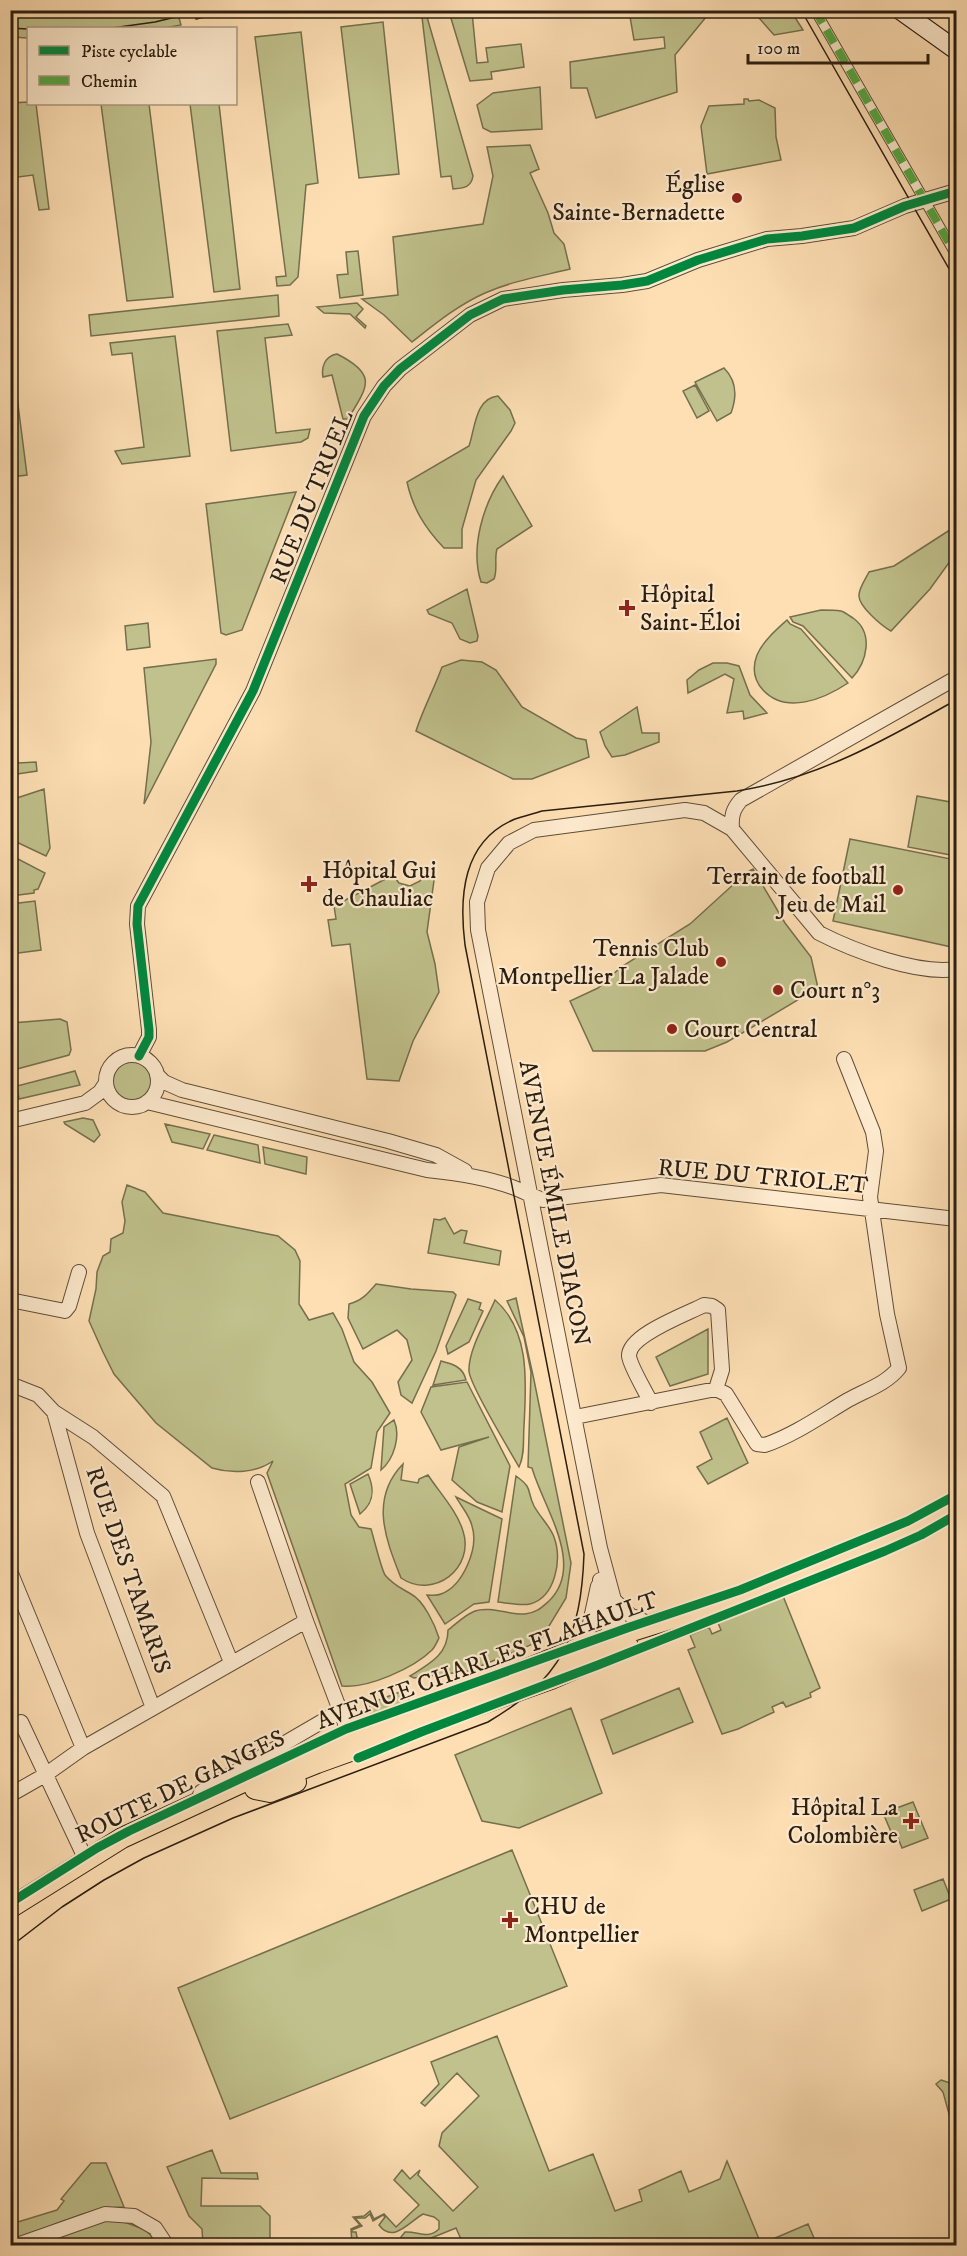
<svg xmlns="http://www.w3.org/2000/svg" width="967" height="2256" font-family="'IM FELL DW Pica',serif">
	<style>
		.green { fill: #c0c18c; stroke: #756f4e; stroke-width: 1.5 }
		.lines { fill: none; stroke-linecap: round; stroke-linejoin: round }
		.pedestrian-casing { stroke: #5f4e38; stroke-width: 11 }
		.minor-casing { stroke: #5f4e38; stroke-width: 16 }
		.secondary-casing { stroke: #2a1d0f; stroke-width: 20 }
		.primary-casing { stroke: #2a1d0f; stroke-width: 22 }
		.pedestrian { stroke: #feeace; stroke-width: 9 }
		.minor { stroke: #feeace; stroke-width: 14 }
		.secondary { stroke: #feeace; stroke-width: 18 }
		.primary { stroke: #fedfb4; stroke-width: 20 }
		.tram { stroke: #2a1d0f; stroke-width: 1.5 }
		.quiet { stroke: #53a941; stroke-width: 8; stroke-dasharray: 15 8; stroke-linecap: butt }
		.cycleway-casing { stroke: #feeace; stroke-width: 13 }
		.cycleway { stroke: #00873e; stroke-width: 9 }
		.poi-dot { fill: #8f2418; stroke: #feeace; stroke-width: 2 }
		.labels { text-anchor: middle; stroke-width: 4.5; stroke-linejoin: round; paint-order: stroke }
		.poi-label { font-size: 24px; fill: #2a1d0f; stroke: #feeace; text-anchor: start }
		.street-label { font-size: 24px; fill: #2a1d0f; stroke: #feeace }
	</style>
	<rect width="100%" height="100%" fill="#fedfb4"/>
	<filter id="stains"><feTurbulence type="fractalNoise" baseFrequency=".00333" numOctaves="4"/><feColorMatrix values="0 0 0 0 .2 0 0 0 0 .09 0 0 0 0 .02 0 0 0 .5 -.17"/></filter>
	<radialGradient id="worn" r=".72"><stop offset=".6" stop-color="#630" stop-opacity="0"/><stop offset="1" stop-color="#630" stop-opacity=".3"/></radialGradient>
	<path class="green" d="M143,10L177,11L181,25L164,28H28V38L11,37V15C56,20 98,17 143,10Z
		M629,11H711L675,55L677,92L596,118L587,88H571L570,62L665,48L664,37L634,40Z
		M759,11H791L803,30L774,35L759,18L762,16Z
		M472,12L477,63L488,62L486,48L521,44L524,67L491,72L492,79L470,81L450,15Z
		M422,17H427L473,176C471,188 463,188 453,189L451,176L441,177Z
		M383,22L399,174L359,178L341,27Z
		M301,32L318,183L306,185L298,277L290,285L277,286L276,277L286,276L255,37Z
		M540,87L542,129L491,132L483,128L477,105L493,93Z
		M744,99H748L749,101L759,100L775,108L776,137L781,160L707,174L701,126L709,106L744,104Z
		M28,102L36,104L49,209L39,210L33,175L11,178V103Z
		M101,104H149L173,297L127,301Z
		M190,104H219L240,289L214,292Z
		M530,145L539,169L530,173L548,213L554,233L564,244L570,269C542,276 512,281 485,293C458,305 435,324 412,342L384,315L362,299L398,295L393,237L483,224L493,176L487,147Z
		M358,251L363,295L340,298L337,275L348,274L346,252Z
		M278,295L279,316L91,336L89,315Z
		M357,303L363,309L356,317L366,326L365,328L350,314L324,313L317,307Z
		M288,324L292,335L265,338L276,433L310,429L308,438L301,442L231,451L217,331Z
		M175,336L190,456L122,464L115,451L144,447L132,353L112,355L110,343Z
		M10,342L27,475L11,477H10Z
		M337,354C379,375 367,387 348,419H343L332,375L323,377C321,367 325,356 337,354Z
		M724,368C737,381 737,397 731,413L717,421L695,382Z
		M695,385L709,411L697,418L683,391Z
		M498,396L510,410L515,423L511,431L476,480L462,529V548H444C425,528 413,509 407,482L469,446C475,429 475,398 498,396Z
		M503,476L532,526L497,549C494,559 498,569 494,579L487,583L481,582C470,548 483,504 503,476Z
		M296,492L242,630L226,635L221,633L206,504Z
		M956,526V553L930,589L891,631C882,626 858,606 859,595C859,588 866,578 869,572L894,566Z
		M467,589L478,636L477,641L470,643L460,639L452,623L429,614L427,610Z
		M821,610C828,610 835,610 841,611C845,612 849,616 853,618C874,633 867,662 852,678L803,626L793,622L790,617Z
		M787,620L790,624L801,629L848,683C824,699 786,715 763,690C754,680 752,668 757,655C763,641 776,630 787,620Z
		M148,623L150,647L127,650L125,626Z
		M216,659V664L144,804L151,742L144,668Z
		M461,660L482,662L496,670L522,707L576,738L586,740L589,757L532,779H513L416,731C423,709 434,689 442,667Z
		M713,663H727L739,666L750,695L767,713L744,719L743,711L727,713L734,679L725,674L688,693L687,680L699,670Z
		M637,707L642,733H659V742L625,755L612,757L605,746L600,732Z
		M10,719L18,763L36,762L37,771L11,775Z
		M44,789L50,848L46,856L10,839L11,803L17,798Z
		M917,796L956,803V856L908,847Z
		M850,839L956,860V948L833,921Z
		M10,847L16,858L45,873L38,889L34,890V893L11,896Z
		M753,869L785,923L811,957L818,988L727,1042L705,1051H593L570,1001L598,988L621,967L690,924L747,872Z
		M426,871L435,873L427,932L435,964L439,992L413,1041L399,1081L367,1079L350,944L332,946L328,920L336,919L334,906L393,875L399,883L410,886L420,881Z
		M35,901L41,950L11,954V904Z
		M60,1019L67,1022L71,1050L69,1055L17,1069L12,1023Z
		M113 1081a19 19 0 1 1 38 0a19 19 0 1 1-38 0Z
		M75,1071L80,1085L19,1099L17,1086Z
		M83,1118L93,1120L100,1135L94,1142L65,1124L64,1122Z
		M165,1124L210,1134L203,1149L172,1142Z
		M214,1135L258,1145L260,1163L207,1150Z
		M263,1147L307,1157L306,1174L265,1164Z
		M127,1185L145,1192L163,1213L278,1236L295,1250L300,1261L299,1304L309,1320L333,1313L342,1329L354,1362L372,1382L390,1413L377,1432L371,1468L345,1484L351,1515L359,1527L371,1529C374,1539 381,1568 385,1575C393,1585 401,1588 411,1594C424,1601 435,1625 439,1638C437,1642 435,1647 432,1650C414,1668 367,1689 342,1686L267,1473L273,1461C256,1473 232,1474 212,1468L156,1423L114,1374L103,1352L89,1321L96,1289L97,1272L103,1256L110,1252L111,1239L123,1233L125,1221L122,1202Z
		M445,1218L454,1234L461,1230L467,1231L464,1243L501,1251L499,1265L428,1253L434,1219L440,1220Z
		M376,1284L411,1289L453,1292L456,1295L436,1351L412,1403L401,1395L398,1382L412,1360L407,1340L397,1330L363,1349L348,1318L349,1304C362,1301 368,1293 376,1284Z
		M516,1298L534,1380L571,1563L566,1598L540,1641L469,1671L414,1678L410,1676C429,1664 448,1655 448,1630C456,1624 466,1614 475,1611C490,1606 510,1615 525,1614C536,1613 541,1608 549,1601C586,1565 543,1507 532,1468L528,1467L531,1372L524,1337L507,1301Z
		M468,1299L481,1303L479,1309L483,1311L469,1342L448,1354L446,1346Z
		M495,1300C531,1331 526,1384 524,1426C523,1439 525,1455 519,1467C509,1449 470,1386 469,1371C468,1350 487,1319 495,1300Z
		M708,1329V1374L670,1386L656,1357Z
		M441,1361C453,1364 463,1367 466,1380L433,1385Z
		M467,1382L510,1466L502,1512L477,1502L452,1480L459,1447L489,1437L441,1450L421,1412L431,1387Z
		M727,1418L748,1463L708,1484L697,1467L712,1459L700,1432Z
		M394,1420C401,1436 394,1459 381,1470L384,1427Z
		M403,1464L401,1480L418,1483L419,1479L428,1475C439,1492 457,1511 463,1531C475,1568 434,1600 401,1578C386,1540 369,1499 403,1464Z
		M368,1474C375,1490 374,1503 360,1514L350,1484Z
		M516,1476C534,1489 526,1490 534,1506C540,1517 550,1526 554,1537C562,1559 556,1597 530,1604C521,1606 507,1603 498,1602Z
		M456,1497L502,1519L489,1602L474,1604L445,1624L427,1595C432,1595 437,1596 441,1594C463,1586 479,1548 472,1526C470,1516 461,1506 456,1497Z
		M783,1596L820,1688L810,1693L811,1697L786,1707L783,1702L772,1707L774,1712L738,1729L722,1734L688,1650L695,1647L690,1635L709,1627L712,1634L721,1630L718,1623Z
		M679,1688L693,1722L613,1754L601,1720Z
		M405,1690L410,1701L371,1715L368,1704Z
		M571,1708L602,1793L519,1828L482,1821L455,1755Z
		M913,1802L928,1838L902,1848L896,1833L892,1834L883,1813Z
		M512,1850L567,1986L230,2119L178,1988Z
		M943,1879L951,1899L922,1911L914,1890Z
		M497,2036L549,2171L593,2154L615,2211L642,2201L639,2190L681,2171L689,2192L720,2179L727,2161L761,2244L808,2224L817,2245L464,2246L456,2228L414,2245H395L401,2243V2237L405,2232C418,2231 427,2240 439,2229V2221L434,2217L423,2214C409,2222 393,2244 379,2225L385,2217L383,2215L373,2221L370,2214L365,2218H355L362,2226L352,2230V2232H356L358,2242L356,2245H331L352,2244L351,2229L360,2225L353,2217L364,2216L370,2211L374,2219L384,2214L396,2227L419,2205L394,2180L402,2170L410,2179L420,2170L418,2175L453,2211L478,2187L439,2146L442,2133L479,2096L457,2073L425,2106L421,2103L439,2084L431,2062Z
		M941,2080L950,2083L956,2082V2139L943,2092L936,2084Z
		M212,2150L221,2173H257L258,2179L202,2178L201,2206H260L270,2216V2245H203L202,2229L189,2216L167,2167Z
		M91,2163H106L124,2207C85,2207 48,2229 11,2241V2224L57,2210L64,2201L61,2199Z
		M108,2219L127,2223L146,2230L159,2245L30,2246Z"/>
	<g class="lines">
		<defs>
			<path id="pedestrian" d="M815,10L956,255"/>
			<path id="minor" d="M732,829C731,816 733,809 741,800L956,678
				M106 1081a26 26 0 1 1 52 0a26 26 0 1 1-52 0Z
				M139,1056L149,1037V1030L137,924L138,906L253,691L364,416L384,386L400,369L470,315L503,299L563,290L622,285L647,281L698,260L767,239L802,236L854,228L905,206L956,191
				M157,1075L164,1082L182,1090L388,1141L436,1155L465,1171
				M147,1102L427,1170C457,1173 485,1177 512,1187C523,1191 532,1196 543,1200L661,1185L956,1219
				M10,1121L85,1103L100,1092L106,1083
				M10,1300L65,1311L69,1306L79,1272
				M10,1384L38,1395L54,1412L93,1437L163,1496L231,1662
				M651,1403C646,1392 630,1366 629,1356C628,1335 687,1314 704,1305L712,1306L718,1310L722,1370L716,1389
				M54,1412L87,1533L153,1708
				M575,1417L716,1389L726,1394L757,1444L765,1445C794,1435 821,1416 848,1400C866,1390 886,1384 899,1368L887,1314L870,1197L876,1151L873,1132L844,1059
				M258,1482L306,1621L349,1734
				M10,1571L83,1748
				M600,1580L610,1634L616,1637L620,1630L614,1600
				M652,1625L630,1615L614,1600L600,1548L478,930L477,902L488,868L509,843L534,830L685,810L704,813L732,829L819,933C854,951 918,975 956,969
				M581,1647L589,1628L598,1586
				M21,1722L86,1860
				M10,1795L45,1775L83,1748L306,1621
				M198,1801L201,1792L340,1711
				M14,2246L105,2214L134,2216L155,2228L167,2246"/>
			<path id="secondary" d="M900,10L956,50"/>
			<path id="primary" d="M277,1779L317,1763L551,1679L628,1646
				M255,1789L270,1792L296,1782
				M10,1908L122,1838L319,1747C362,1729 407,1711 452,1700L581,1647L705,1608L742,1598L909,1531L956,1504"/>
		</defs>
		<use href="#pedestrian" class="pedestrian-casing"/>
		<use href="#minor" class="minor-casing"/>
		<use href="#secondary" class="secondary-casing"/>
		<use href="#primary" class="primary-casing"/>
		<use href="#pedestrian" class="pedestrian"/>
		<use href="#minor" class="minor"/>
		<use href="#secondary" class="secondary"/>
		<use href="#primary" class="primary"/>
		<path class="tram" d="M801,10L956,281
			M196,19L234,10
			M10,28L28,29
			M112,28L155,22L204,10
			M10,1947L62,1907L104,1880L144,1858L233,1818L488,1722C561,1679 581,1638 584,1554L465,945C459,897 462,841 515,819C524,816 533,814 542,811L737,791C817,779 887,739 956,700"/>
		<path class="quiet" d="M815,10L956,255"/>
		<defs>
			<path id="cycleway" d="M139,1056L149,1037V1030L137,924L138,906L253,691L364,416L384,386L400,369L470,315L503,299L563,290L622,285L647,281L698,260L767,239L802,236L854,228L905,206L956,191
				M358,1758L421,1732L598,1665L885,1551L921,1535L956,1515
				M10,1903L97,1848L129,1831L346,1729L630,1627L740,1590L908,1521L956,1495"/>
		</defs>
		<use href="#cycleway" class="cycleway-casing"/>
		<use href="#cycleway" class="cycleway"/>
	</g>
	<g class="poi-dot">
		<circle cx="737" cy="198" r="6"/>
		<path d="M624 599h6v6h6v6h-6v6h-6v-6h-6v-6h6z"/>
		<path d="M306 875h6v6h6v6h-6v6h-6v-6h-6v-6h6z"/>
		<circle cx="898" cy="890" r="6"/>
		<circle cx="721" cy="962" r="6"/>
		<circle cx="778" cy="990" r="6"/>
		<circle cx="672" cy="1029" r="6"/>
		<path d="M908 1812h6v6h6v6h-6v6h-6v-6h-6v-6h6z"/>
		<path d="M507 1911h6v6h6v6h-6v6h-6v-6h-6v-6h6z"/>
	</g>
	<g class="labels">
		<g class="poi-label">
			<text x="725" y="192" text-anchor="end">Église<tspan x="725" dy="28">Sainte-Bernadette</tspan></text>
			<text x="640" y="602">Hôpital<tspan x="640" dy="28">Saint-Éloi</tspan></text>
			<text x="322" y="878">Hôpital Gui<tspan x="322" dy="28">de Chauliac</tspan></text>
			<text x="886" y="884" text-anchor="end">Terrain de football<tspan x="886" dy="28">Jeu de Mail</tspan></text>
			<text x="709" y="956" text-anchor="end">Tennis Club<tspan x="709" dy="28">Montpellier La Jalade</tspan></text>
			<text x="790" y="998">Court n°3</text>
			<text x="684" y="1037">Court Central</text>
			<text x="898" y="1815" text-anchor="end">Hôpital La<tspan x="898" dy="28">Colombière</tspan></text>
			<text x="524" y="1914">CHU de<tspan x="524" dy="28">Montpellier</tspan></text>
		</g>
		<g class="street-label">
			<text transform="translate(311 497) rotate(-68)" y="8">RUE DU TRUEL</text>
			<text transform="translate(763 1176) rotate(5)" y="8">RUE DU TRIOLET</text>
			<text transform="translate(555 1203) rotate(79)" y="8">AVENUE ÉMILE DIACON</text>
			<text transform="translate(129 1570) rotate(71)" y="8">RUE DES TAMARIS</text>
			<text transform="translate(487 1660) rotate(-20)" y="8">AVENUE CHARLES FLAHAULT</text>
			<text transform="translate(180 1786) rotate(-26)" y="8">ROUTE DE GANGES</text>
		</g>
	</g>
	<rect width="967" height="2256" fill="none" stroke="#fedfb4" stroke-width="36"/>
	<rect x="12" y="12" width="943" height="2232" fill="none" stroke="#2a1d0f" stroke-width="3"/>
	<rect x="18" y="18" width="931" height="2220" fill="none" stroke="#2a1d0f" stroke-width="1.5"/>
	<rect x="27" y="27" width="210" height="78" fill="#feeace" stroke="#a99882" stroke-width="1.5"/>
	<rect x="39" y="46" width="30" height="9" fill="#00873e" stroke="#a99882" stroke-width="1.5"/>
	<text x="81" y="57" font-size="18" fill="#2a1d0f">Piste cyclable</text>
	<rect x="39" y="76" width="30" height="9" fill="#53a941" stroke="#a99882" stroke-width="1.5"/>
	<text x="81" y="87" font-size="18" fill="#2a1d0f">Chemin</text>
	<path d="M748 54v9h180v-9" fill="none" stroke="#2a1d0f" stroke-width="3"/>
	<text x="757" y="54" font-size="18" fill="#2a1d0f" stroke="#feeace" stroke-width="4.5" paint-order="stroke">100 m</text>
	<rect width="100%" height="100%" filter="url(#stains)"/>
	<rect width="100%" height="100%" fill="url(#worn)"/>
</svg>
